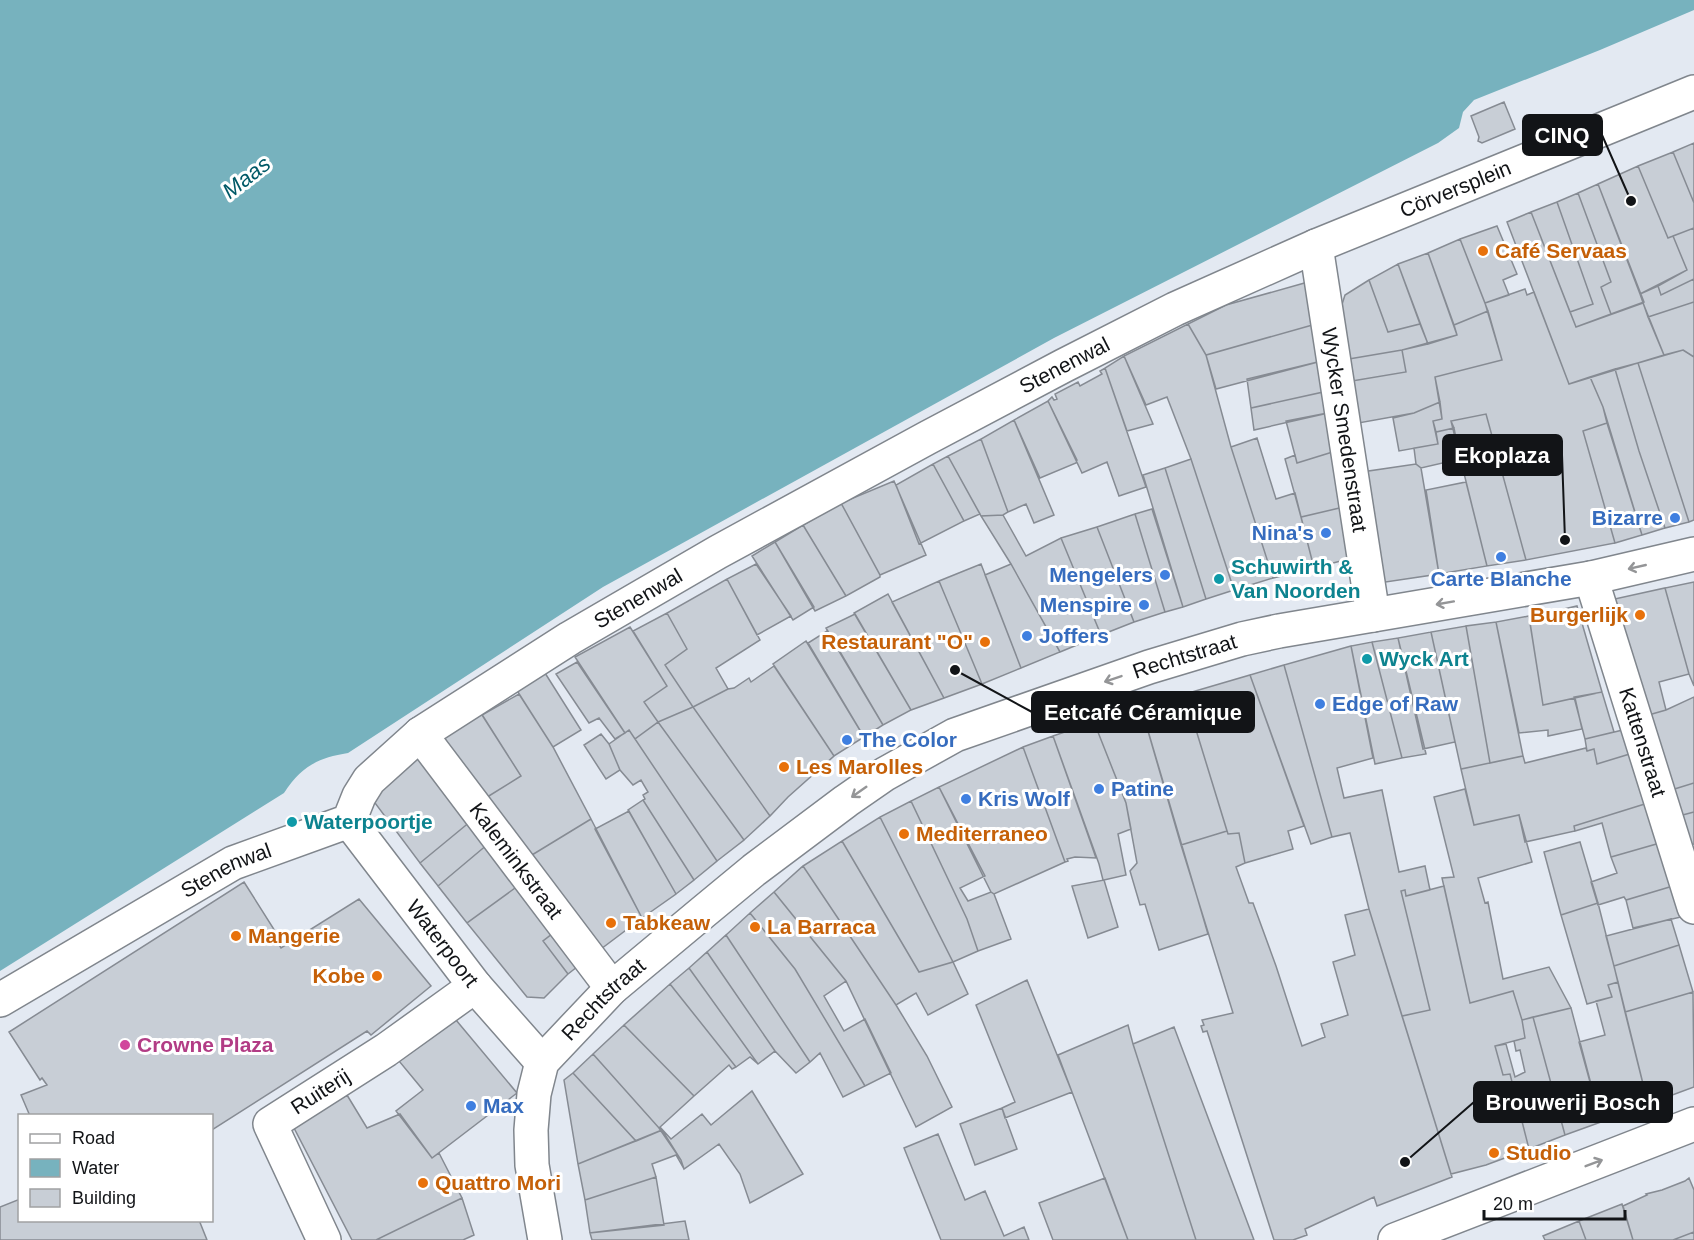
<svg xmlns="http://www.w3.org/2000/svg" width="1694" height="1240" font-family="Helvetica,sans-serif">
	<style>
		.water { fill: #77b2be }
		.building { fill: #c8ced6; stroke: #868b93; stroke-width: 1.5 }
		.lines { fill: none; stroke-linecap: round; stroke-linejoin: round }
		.street-casing { stroke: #80868d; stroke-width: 36 }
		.street { stroke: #fff; stroke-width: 33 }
		.oneway { stroke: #949597 }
		.food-dot { fill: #e8710a; stroke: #fff; stroke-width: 2 }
		.shop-dot { fill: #3f7fe0; stroke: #fff; stroke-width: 2 }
		.culture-dot { fill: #0f9aa8; stroke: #fff; stroke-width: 2 }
		.hotel-dot { fill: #d1479c; stroke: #fff; stroke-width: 2 }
		.labels { text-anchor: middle; stroke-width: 6; stroke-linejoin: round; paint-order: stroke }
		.street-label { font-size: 21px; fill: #121417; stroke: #fff }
		.food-label { font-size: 21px; font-weight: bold; fill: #c56008; stroke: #fff; text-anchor: start }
		.shop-label { font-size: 21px; font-weight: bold; fill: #366cbe; stroke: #fff; text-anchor: start }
		.culture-label { font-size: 21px; font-weight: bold; fill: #0d838f; stroke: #fff; text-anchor: start }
		.hotel-label { font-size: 21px; font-weight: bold; fill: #b23c85; stroke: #fff; text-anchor: start }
		.water-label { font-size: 22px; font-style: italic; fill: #005967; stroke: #fff }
		.leader { fill: none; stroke: #121417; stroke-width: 2 }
		.callout-dot { fill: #121417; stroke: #fff; stroke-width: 2 }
		.callout { fill: #121417; stroke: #121417; stroke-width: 2 }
		.callout-label { font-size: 22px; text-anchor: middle; font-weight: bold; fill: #fff }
	</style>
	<rect width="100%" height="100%" fill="#e3e9f2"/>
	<path class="water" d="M0,0H1694V10L1600,50L1474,100L1463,112L1459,128L1438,143L1054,338L603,587L348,753C317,758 301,767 284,793L0,971Z"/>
	<path class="building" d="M1504,102L1515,129L1482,143L1478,141L1479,137L1471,116Z
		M1694,143V203L1673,152Z
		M1673,152L1694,203V228L1668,238L1638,166Z
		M1638,166L1668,238L1673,236L1687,270L1640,294L1598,184Z
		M1598,184L1644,302L1611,314L1601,287L1611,282L1578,193Z
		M1578,193L1611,282L1601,287L1611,314L1576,327L1570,312L1593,304L1557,202Z
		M1557,202L1593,304L1570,312L1531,212Z
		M1531,212L1576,327L1643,303L1664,355L1569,384L1507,222Z
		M1497,226L1517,274L1503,280L1509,295L1485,303L1460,239Z
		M1694,228V279L1661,295L1658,286L1687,270L1673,236Z
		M1460,239L1488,311L1454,325L1428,253Z
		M1428,253L1457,335L1428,344L1398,264Z
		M1398,264L1420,324L1388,332L1369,280Z
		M1694,279V302L1648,317L1640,294L1658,286L1661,295Z
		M1369,280L1388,332L1420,324L1428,344L1402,350L1343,360L1337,320L1345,295Z
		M1308,282L1316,324L1206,355L1188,324L1226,305Z
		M1525,289L1527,295L1534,292L1569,384L1590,377L1603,407L1607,423L1583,431L1615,543L1526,560L1486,414L1451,421L1454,428L1436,432L1433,421L1442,419L1435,377L1502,360L1485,303Z
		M1694,302V357L1683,350L1664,355L1648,317Z
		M1488,311L1502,360L1435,377L1440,402L1414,413L1353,424L1346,382L1406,372L1402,350L1457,335L1454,325Z
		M1188,324L1206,355L1231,447L1273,578L1234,590L1191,459L1167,397L1146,405L1124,356Z
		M1316,324L1322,361L1216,389L1206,355Z
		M1402,350L1406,372L1346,382L1343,360Z
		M1683,350L1694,357V520L1689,522L1638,363Z
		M1124,356L1153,424L1127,431L1105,368Z
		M1322,361L1328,391L1251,408L1247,379Z
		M1638,363L1689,522L1665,528L1639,451L1615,369Z
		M1105,368L1146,487L1119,496L1107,462L1082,473L1048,401L1052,397L1054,400L1057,399L1055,394L1078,382L1080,386L1102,374L1100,371Z
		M1615,369L1639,451L1665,528L1642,535L1603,407L1590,377Z
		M1328,391L1333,412L1254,430L1251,408Z
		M1048,401L1077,460L1076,463L1040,478L1014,420Z
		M1440,402L1442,419L1433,421L1438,444L1399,451L1393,418L1414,413Z
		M1333,412L1339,450L1297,463L1286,421Z
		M1486,414L1526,560L1487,566L1451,421Z
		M1014,420L1054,515L1034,523L1026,504L1008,512L981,439Z
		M1607,423L1642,535L1615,543L1583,431Z
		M1454,428L1460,459L1421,468L1416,464L1414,448L1438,444L1436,432Z
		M1257,438L1276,499L1295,493L1314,568L1273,578L1231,447Z
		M981,439L1008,512L1003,515L981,516L948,456Z
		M1339,450L1348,506L1301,517L1285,459L1295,455L1297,463Z
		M948,456L980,514L964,521L933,464Z
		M1191,459L1234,590L1206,599L1165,468Z
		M933,464L964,521L919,544L896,485Z
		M1416,464L1421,468L1439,574L1379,583L1362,472Z
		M1165,468L1206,599L1183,607L1143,475Z
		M894,481L926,555L880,575L841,503Z
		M1466,482L1487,566L1439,574L1426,490Z
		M841,503L880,575V577L846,596L803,525Z
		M1348,506L1356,557L1314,568L1301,517Z
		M1152,509L1183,607L1165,612L1135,514Z
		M1135,514L1165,612L1134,622L1097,527Z
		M1003,515L1026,556L1061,538L1101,635L1060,652L1011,564L981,516Z
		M803,525L846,596L815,611L775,542Z
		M1097,527L1134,622L1101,635L1061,538Z
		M775,542L814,607L793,620L752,556Z
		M756,564L791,616L757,635L727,579Z
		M981,564L1021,668L982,684L939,581Z
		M1011,564L1060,652L1021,668L985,575Z
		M727,579L760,640L716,668L728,689L693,707L665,665L687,649L667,613Z
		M939,581L982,684L944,698L892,602Z
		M1694,582V686L1689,674L1665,588Z
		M1665,588L1689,674L1659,682L1666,710L1645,716L1610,600Z
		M888,594L944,698L911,710L854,613Z
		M1577,606L1602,692L1543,705L1529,617Z
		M667,613L687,649L665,665L693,707L658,722L644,702L667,686L633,631Z
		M855,614L911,710L883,725L826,628Z
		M1529,616L1543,705L1575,698L1582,729L1548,736V730L1519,733L1496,622Z
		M1496,622L1523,756L1490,763L1466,626Z
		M1466,626L1490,763L1461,769L1431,632Z
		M630,627L667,686L644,702L658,722L635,739L629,730L625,733L575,657Z
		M827,631L883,725L864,737L808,643Z
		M1431,632L1455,742L1423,749L1398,638Z
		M1398,638L1426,754L1402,758L1372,642Z
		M806,641L864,737L834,756L773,664Z
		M1372,642L1402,758L1375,764L1351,646Z
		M1351,646L1373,758L1337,768L1344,798L1382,790L1399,872L1425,866L1430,890L1406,896L1405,890L1401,891L1430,1010L1402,1016L1369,909L1350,833L1332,837L1284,665Z
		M577,662L625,733L615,739L599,718L589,723L556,674Z
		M1284,665L1332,837L1311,844L1250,675Z
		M774,666L834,756L788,797L770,816L693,707L728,689L734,688L749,678L751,682Z
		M545,673L581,730L553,747L516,689Z
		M1250,675L1304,826L1288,831L1293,849L1245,863L1239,833L1228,834L1185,694Z
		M1602,692L1614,732L1585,739L1574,697Z
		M519,694L553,747L591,819L527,858L484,799L521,776L482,715Z
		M1185,694L1227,831L1181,845L1141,707Z
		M1694,697V783L1668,791L1645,716L1666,710Z
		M693,707L770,816L744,840L658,722Z
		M1141,707L1208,934L1159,950L1145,904L1140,905L1130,871L1137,863L1126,803L1094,722Z
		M481,713L521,776L484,799L443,736Z
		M658,722L744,840L717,861L635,739Z
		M1094,722L1126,803L1131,829L1118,834L1126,875L1104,880H1103L1099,864L1053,736Z
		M1627,729L1633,753L1597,764L1594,749L1587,751L1585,739Z
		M629,730L717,861L694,880L643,800L645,799L643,795L648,792L641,780L633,785L620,770L609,744Z
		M601,734L609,744L620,770L606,779L584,745Z
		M1053,736L1088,835L1096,858L1075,857L1067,859L1068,861L1065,862L1023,747Z
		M1023,747L1065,862L994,894L991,892L939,787Z
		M1586,748L1587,751L1594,749L1597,764L1633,753L1648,803L1574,826L1575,831L1525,842L1519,815L1474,825L1461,769L1523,756L1525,763Z
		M421,754L471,821L420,863L369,795Z
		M1694,783V812L1675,817L1668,791Z
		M939,787L985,876L960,888L968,901L991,892L994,894L1011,939L978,951L967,919L911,801Z
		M1465,789L1474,825L1519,815L1532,862L1478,878L1485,903L1488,902L1503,979L1549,967L1571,1008L1522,1020L1513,991L1470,1003L1442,878L1454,877L1434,797Z
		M643,800L694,880L676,894L628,810Z
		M911,801L967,919L978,951L953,962L880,817Z
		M1648,803L1660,843L1611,857L1602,823L1575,831L1574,826Z
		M629,811L676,894L642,918L595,829Z
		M1694,812V844L1685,847L1675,817Z
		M880,817L953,962L919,972L842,841Z
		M591,819L642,918L593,955L527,858Z
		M471,821L488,844L438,886L420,863Z
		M1227,831L1228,834L1239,833L1245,863L1236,867L1249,903H1253L1276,966L1302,1046L1325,1037L1321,1024L1348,1015L1333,962L1355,955L1345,915L1369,909L1452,1177L1377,1206L1374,1197L1305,1229L1307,1235L1293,1240H1274L1207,1031L1203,1032L1201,1026L1204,1025L1202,1020L1233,1013L1181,845Z
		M842,841L919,972L953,962L968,994L928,1015L916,993L896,1005L803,866Z
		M1580,842L1598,903L1561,915L1544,852Z
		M1660,843L1673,886L1626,900L1624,897L1598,905L1591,882L1617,873L1611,857Z
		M488,844L522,883L467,923L438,886Z
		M803,866L896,1005L927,1056L952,1107L916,1127L846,981L774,892Z
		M1104,880L1118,927L1088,938L1072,886Z
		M244,882L275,931L272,933L281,948L359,899L431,986L371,1035L367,1031L212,1130V1116H30L21,1095L47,1085L42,1078L40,1080L9,1032Z
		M522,883L557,930L543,941L568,974L544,998L527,997L467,923Z
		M1444,886L1470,1003L1513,991L1522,1020L1525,1038L1495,1046L1503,1075L1510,1074L1529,1149L1486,1165L1451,1174L1402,1016L1430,1010L1401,891L1405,890L1406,896Z
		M1673,886L1681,917L1633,928L1626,900Z
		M774,892L846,981L824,996L844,1031L865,1019L891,1073L865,1086L795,969L750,913Z
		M1598,903L1618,982L1608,985L1612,997L1587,1004L1561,915Z
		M750,913L795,969L865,1086L843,1097L820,1053L810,1062L726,935Z
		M1671,919L1679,945L1614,966L1606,936Z
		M560,928L586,960L568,974L543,941Z
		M726,935L810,1062L796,1073L775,1051L707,952Z
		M1679,945L1693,992L1625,1012L1614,966Z
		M707,952L775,1051L758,1064L689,968Z
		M689,968L758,1064L750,1057L736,1067L670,984Z
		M1027,980L1072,1092L1005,1118L1002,1108L1015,1102L976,1005Z
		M1618,982L1648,1104L1601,1122L1579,1042L1605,1035L1596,1001L1612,997L1608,985Z
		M670,984L736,1067L732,1069L729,1065L694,1096L624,1025Z
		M1693,992L1694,1087L1648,1104L1625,1012Z
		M1571,1008L1601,1122L1565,1135L1533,1017Z
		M1533,1017L1565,1135L1529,1149L1510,1074L1503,1075L1495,1046L1506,1044L1515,1077L1525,1072L1520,1050L1516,1051L1514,1041L1525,1038L1522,1020Z
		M456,1020L517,1093L432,1158L396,1111L423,1090L399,1061Z
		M624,1025L694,1096L659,1128L593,1054Z
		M1128,1025L1133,1044L1196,1240H1128L1058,1055Z
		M1174,1027L1254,1240H1196L1133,1044Z
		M593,1054L659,1128L662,1130L636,1141L573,1073Z
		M573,1073L636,1141L578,1164L564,1080Z
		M752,1091L803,1174L750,1203L740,1174L719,1144L684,1169L681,1160L659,1128L660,1127L671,1139L702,1114L711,1125Z
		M347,1095L367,1128L400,1114L432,1158L439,1153L462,1198L376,1240H352L293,1126Z
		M1002,1108L1017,1149L975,1165L960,1124Z
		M662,1130L681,1160L684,1169L676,1155L652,1164L656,1177L585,1200L578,1164Z
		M938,1134L965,1200L985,1191L1004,1236L1024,1227L1029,1240H941L904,1148Z
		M656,1177L664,1225L590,1233L585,1200Z
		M1105,1178L1128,1240H1053L1039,1203Z
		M1689,1178L1694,1190V1232L1673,1240H1633L1623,1206L1647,1195L1646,1194L1662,1190L1685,1181Z
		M462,1198L474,1235L463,1240H376Z
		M20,1199V1220H199L207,1240H0V1207Z
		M1622,1204L1633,1240H1586L1579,1221Z
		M685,1221L689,1240H592L590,1233Z
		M1579,1221L1586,1240H1545L1543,1236Z
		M1694,1232V1240H1673Z"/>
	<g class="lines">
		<defs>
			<g id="street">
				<path id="s1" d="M1316,246L1373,615"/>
				<path id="s2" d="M1591,578L1694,907"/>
				<path id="s3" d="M420,734L612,988"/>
				<path id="s4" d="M349,821L475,986L542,1062"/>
				<path id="s5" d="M0,1000L233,863L349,821L359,796L369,780L420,734L570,638L718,552L927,438L1063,366L1175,309L1316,246L1694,92"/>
				<path id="s6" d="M324,1240L270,1124L386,1050L475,986"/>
				<path id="s7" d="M545,1240L532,1165L531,1130L534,1094L542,1062L612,988L702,913L754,870L846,801L885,774L955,735L1149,667L1242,639L1279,631L1591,578L1694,554"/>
				<path d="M1395,1240L1694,1124"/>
			</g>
		</defs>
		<use href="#street" class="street-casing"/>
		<use href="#street" class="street"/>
	</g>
	<defs><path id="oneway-shaft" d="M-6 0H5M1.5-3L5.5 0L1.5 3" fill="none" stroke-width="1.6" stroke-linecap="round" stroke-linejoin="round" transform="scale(1.5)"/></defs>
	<g class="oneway">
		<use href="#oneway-shaft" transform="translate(1637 567) rotate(167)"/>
		<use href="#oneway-shaft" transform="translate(1445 603) rotate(170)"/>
		<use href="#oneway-shaft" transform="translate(1113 679) rotate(161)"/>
		<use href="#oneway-shaft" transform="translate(859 792) rotate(145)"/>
		<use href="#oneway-shaft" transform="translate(1594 1163) rotate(-21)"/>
	</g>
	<g class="food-dot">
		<circle cx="1483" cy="251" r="6"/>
		<circle cx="1640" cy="615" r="6"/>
		<circle cx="985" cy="642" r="6"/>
		<circle cx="784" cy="767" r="6"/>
		<circle cx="904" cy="834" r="6"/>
		<circle cx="611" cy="923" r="6"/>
		<circle cx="755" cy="927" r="6"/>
		<circle cx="236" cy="936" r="6"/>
		<circle cx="377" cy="976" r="6"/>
		<circle cx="1494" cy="1153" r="6"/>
		<circle cx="423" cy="1183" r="6"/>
	</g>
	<g class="shop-dot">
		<circle cx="1675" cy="518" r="6"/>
		<circle cx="1326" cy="533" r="6"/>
		<circle cx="1501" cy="557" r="6"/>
		<circle cx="1165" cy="575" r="6"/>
		<circle cx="1144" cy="605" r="6"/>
		<circle cx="1027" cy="636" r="6"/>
		<circle cx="1320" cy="704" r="6"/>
		<circle cx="847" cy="740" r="6"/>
		<circle cx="1099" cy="789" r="6"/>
		<circle cx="966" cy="799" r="6"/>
		<circle cx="471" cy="1106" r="6"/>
	</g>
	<g class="culture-dot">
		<circle cx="1219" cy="579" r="6"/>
		<circle cx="1367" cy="659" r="6"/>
		<circle cx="292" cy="822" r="6"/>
	</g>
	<circle class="hotel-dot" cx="125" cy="1045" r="6"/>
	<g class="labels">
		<g class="street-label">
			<text dy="7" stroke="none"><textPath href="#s5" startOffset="1680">Cörversplein</textPath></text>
			<text dy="7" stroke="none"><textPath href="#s5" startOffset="1251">Stenenwal</textPath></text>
			<text dy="7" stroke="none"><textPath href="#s1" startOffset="186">Wycker Smedenstraat</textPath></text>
			<text dy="7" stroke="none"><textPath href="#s5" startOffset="765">Stenenwal</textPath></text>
			<text dy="7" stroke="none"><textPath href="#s7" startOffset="952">Rechtstraat</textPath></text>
			<text dy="7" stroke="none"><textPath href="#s2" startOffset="172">Kattenstraat</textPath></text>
			<text dy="7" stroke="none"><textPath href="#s3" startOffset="159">Kaleminkstraat</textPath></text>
			<text dy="7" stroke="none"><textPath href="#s5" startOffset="261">Stenenwal</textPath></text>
			<text dy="7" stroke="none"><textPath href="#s4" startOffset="154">Waterpoort</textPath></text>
			<text dy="7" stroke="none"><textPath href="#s7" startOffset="268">Rechtstraat</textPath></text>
			<text dy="7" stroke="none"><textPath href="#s6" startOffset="188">Ruiterij</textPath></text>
		</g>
		<g class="food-label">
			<text x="1495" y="258">Café Servaas</text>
			<text x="1628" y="622" text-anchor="end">Burgerlijk</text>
			<text x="973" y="649" text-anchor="end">Restaurant "O"</text>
			<text x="796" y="774">Les Marolles</text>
			<text x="916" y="841">Mediterraneo</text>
			<text x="623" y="930">Tabkeaw</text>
			<text x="767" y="934">La Barraca</text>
			<text x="248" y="943">Mangerie</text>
			<text x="365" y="983" text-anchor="end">Kobe</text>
			<text x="1506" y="1160">Studio</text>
			<text x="435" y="1190">Quattro Mori</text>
		</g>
		<g class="shop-label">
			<text x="1663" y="525" text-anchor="end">Bizarre</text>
			<text x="1314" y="540" text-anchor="end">Nina's</text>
			<text x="1153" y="582" text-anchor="end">Mengelers</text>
			<text x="1501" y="586" text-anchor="middle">Carte Blanche</text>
			<text x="1132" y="612" text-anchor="end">Menspire</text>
			<text x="1039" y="643">Joffers</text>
			<text x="1332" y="711">Edge of Raw</text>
			<text x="859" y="747">The Color</text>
			<text x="1111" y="796">Patine</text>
			<text x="978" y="806">Kris Wolf</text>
			<text x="483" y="1113">Max</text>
		</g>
		<g class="culture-label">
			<text x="1231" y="574">Schuwirth &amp;<tspan x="1231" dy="24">Van Noorden</tspan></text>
			<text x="1379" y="666">Wyck Art</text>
			<text x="304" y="829">Waterpoortje</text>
		</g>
		<g class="hotel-label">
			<text x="137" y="1052">Crowne Plaza</text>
		</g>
		<g class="water-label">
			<text transform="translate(246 177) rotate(-38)" y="8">Maas</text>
		</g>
	</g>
	<path class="leader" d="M1631 201L1602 135M1565 540L1562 455M955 670L1032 712M1405 1162L1474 1102"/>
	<g class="callout-dot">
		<circle cx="1631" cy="201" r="6"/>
		<circle cx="1565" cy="540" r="6"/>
		<circle cx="955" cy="670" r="6"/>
		<circle cx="1405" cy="1162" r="6"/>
	</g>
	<g class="callout">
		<rect x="1523" y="115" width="79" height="40" rx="6"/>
		<rect x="1443" y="435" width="119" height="40" rx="6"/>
		<rect x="1032" y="692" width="222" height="40" rx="6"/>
		<rect x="1474" y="1082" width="198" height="40" rx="6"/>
	</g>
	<g class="callout-label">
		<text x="1562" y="143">CINQ</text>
		<text x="1502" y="463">Ekoplaza</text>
		<text x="1143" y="720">Eetcafé Céramique</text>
		<text x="1573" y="1110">Brouwerij Bosch</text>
	</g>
	<rect x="18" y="1114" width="195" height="108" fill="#ffffff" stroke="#a0a1a2" stroke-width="1.5"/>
	<rect x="30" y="1134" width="30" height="9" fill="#ffffff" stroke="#a0a1a2" stroke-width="1.5"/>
	<text x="72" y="1144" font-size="18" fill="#121417">Road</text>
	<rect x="30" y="1159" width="30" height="18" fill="#77b2be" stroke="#a0a1a2" stroke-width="1.5"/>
	<text x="72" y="1174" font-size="18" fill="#121417">Water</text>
	<rect x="30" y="1189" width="30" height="18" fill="#c8ced6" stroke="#a0a1a2" stroke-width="1.5"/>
	<text x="72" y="1204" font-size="18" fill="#121417">Building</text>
	<path d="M1484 1210v9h141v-9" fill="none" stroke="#121417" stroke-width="3"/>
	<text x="1493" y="1210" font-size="18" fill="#121417" stroke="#ffffff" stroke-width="4.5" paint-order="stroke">20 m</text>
</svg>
